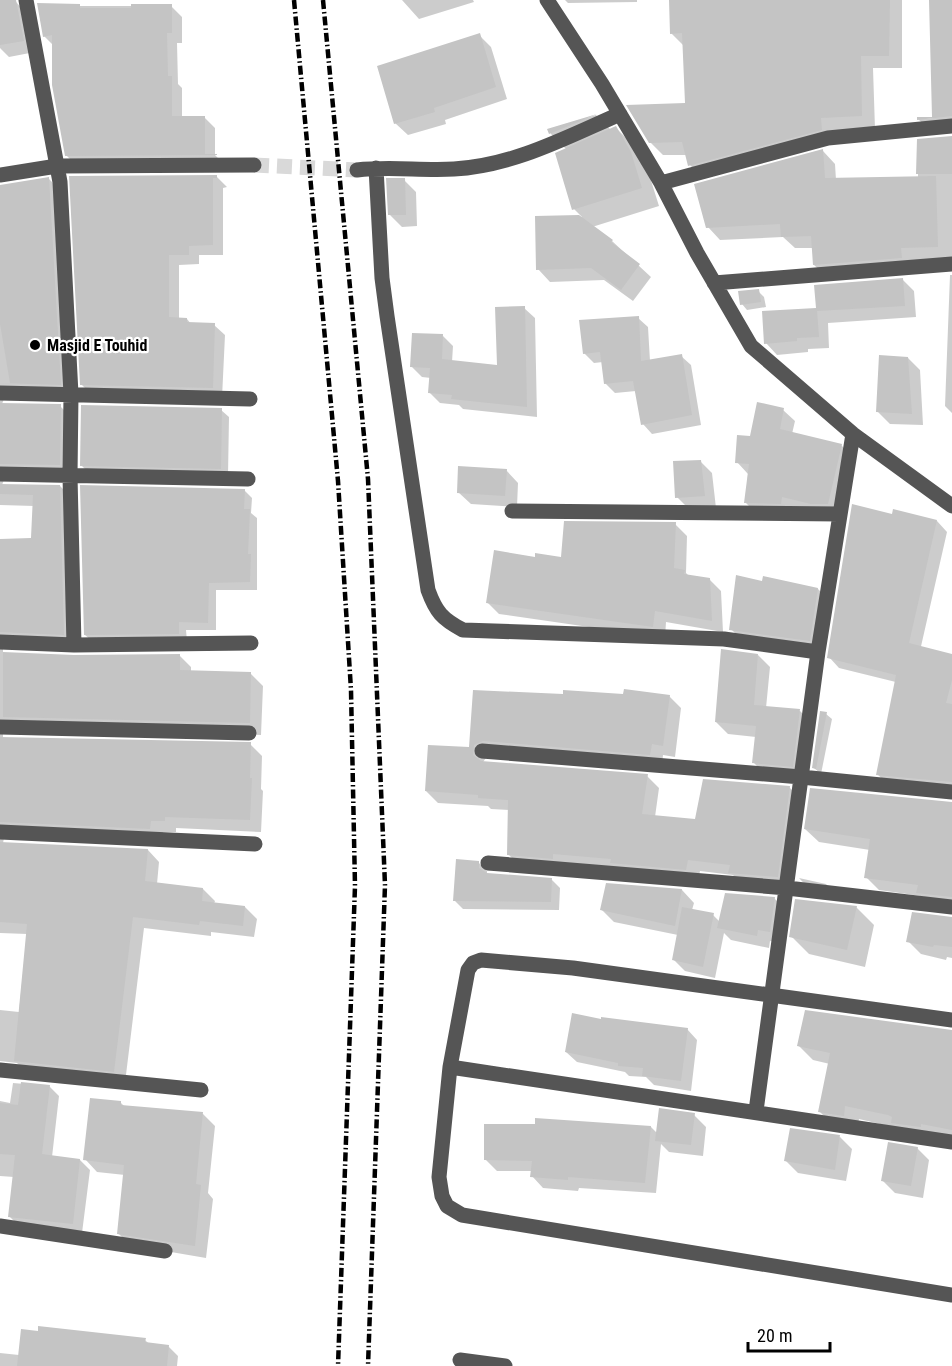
<svg xmlns="http://www.w3.org/2000/svg" width="952" height="1366" font-family="'Roboto Condensed',sans-serif">
	<style>
		.shadow { fill: #0003 }
		.building { fill: #c4c4c4 }
		.lines { fill: none; stroke-linecap: round; stroke-linejoin: round }
		.minor-tunnel { stroke: #d9d9d9; stroke-width: 15; stroke-dasharray: 15 8; stroke-linecap: butt }
		.minor { stroke: #555; stroke-width: 15 }
		.rail { stroke: #000; stroke-width: 4.5; stroke-dasharray: 9 3 1.5 3; stroke-linecap: butt }
		.poi-dot { fill: #000; stroke: #fff; stroke-width: 2 }
		.labels { text-anchor: middle; stroke-width: 4.5; stroke-linejoin: round; paint-order: stroke }
		.poi-label { font-size: 16px; font-weight: bold; fill: #000; stroke: #fff; text-anchor: start }
	</style>
	<rect width="100%" height="100%" fill="#fff"/>
	<path class="shadow" d="M0,0L16,2L28,15L35,52L9,57L0,48Z
		M402,0H473L474,2L419,19Z
		M565,0H637V2L568,3Z
		M670,0H902V68H873L875,129L703,178L690,165L687,155H663L650,142L686,105L684,46L671,33Z
		M931,0H952V130L931,131L918,119L934,118Z
		M39,6H171L182,17V43H177L178,84L182,88V117H204L215,128V155L226,166H77L66,155L53,45L44,36Z
		M479,35L491,47L507,99L445,120L446,124L408,135L395,123Z
		M596,115L611,130L616,128L634,146L648,171L659,206L592,227L612,241L651,277L633,301L604,280L550,282L538,269L537,218L582,217L574,209L567,150L551,134L549,130Z
		M952,137V259L827,277L814,265L813,248H795L783,237L720,240L708,227L823,151L835,164L836,180L918,178V141Z
		M216,176L227,187L223,188V255H199V264L179,265V319H187L191,324L214,325L225,335L222,398L92,395L82,385L70,177Z
		M49,179L61,191L72,396L4,399L2,404L60,406L72,418V477L4,480L2,485L60,486L72,498L75,646L3,649V653L74,656L179,655L191,667V672L251,674L263,686L261,735L13,729L3,733V738L250,744L262,756L261,789L263,791L261,832L176,828V832H163L162,841L4,838L3,843L148,850L159,862L157,884L203,889L215,901L214,904L245,907L257,919L254,937L211,932V936L144,928L125,1083L27,1073L17,1063L0,1061V1010L19,1012L27,934L0,933V540L33,539L34,506L0,505V186Z
		M404,180L416,192L417,226L402,227L390,215Z
		M950,275H952V413L945,406Z
		M902,279L914,291L916,317L828,323L829,348L808,349V352L777,355L766,343L817,309Z
		M758,291L764,297L766,307L747,310L742,304Z
		M524,308L535,318L537,417L463,409L459,405L440,403L429,392L431,378L422,377L412,367L443,336L453,346L452,362L498,367Z
		M638,318L648,327L650,361L681,356L691,365L701,425L652,434L643,424L636,391L615,393L605,383L603,362L594,363L584,353Z
		M908,358L920,370L923,425L890,424L878,412Z
		M221,410L229,417L228,476L89,473L81,465Z
		M783,410L795,421L792,434L841,445L852,456L839,515L757,514L746,503L748,474L737,462L751,438Z
		M700,461L712,473L716,508L689,509L677,497Z
		M506,470L518,483L517,507L471,504L458,492Z
		M244,490L252,498L251,513L257,518V590H216V630H186L187,641L93,642L85,635Z
		M893,516L937,521L947,532L912,686L839,668L829,657Z
		M675,524L687,536L686,573L689,576L709,579L721,591L723,632L666,622L665,638L499,614L487,602L536,558H562Z
		M763,583L818,589L830,601L822,652L743,641L731,629Z
		M758,655L770,667L766,708L800,711L812,723L804,778L766,775L754,763L756,737L728,734L716,722Z
		M952,656V794L891,787L877,774Z
		M474,691L564,695L669,696L681,708L675,757L663,755L662,766L489,754L483,762L647,776L659,788L655,817L696,821L789,787L801,799L789,889L742,885L733,875L700,871L698,881L520,866L508,854L509,810L491,809L488,806L438,803L426,791L471,749Z
		M826,714L832,719L821,774L814,768Z
		M952,803V908L921,896L879,890L866,877L870,850L819,842L805,829Z
		M478,862L487,871V874L552,880L560,888L559,910L463,909L455,901Z
		M799,878L826,884L841,900L817,897Z
		M607,884L682,890L694,903L692,910L713,915L720,922L774,898L786,910L782,943L770,941L769,948L731,940L724,933L715,978L685,971L673,959L678,935L614,922L602,910Z
		M856,907L874,925L865,967L809,954L791,936Z
		M952,917V958L947,957L946,960L921,954L908,941Z
		M602,1021L687,1029L697,1040L691,1091L654,1085L646,1077L629,1076L625,1072L577,1062L566,1052Z
		M952,1031V1141L859,1119L857,1129L834,1126L820,1112L830,1064L813,1060L799,1046Z
		M13,1083L49,1086L59,1096L52,1157L80,1160L90,1170L82,1233L20,1227L10,1217L14,1177L0,1176V1101L10,1103Z
		M121,1103L125,1107L203,1114L215,1126L208,1193L213,1199L206,1258L130,1245L118,1233L125,1175L97,1172L85,1159Z
		M694,1115L706,1127L703,1156L669,1152L661,1144L656,1193L579,1188L578,1191L543,1188L532,1176V1171H497L485,1159L536,1126L651,1127L658,1134Z
		M840,1137L852,1149L846,1181L798,1173L786,1161Z
		M917,1148L929,1160L923,1198L895,1193L883,1181Z
		M145,1340L149,1344L168,1346L178,1356L177,1366H0V1353L19,1355Z"/>
	<path class="building" d="M0,0H16L24,41L0,45Z
		M669,0H890L889,56H861L862,116L821,118L822,130L688,166L682,142L649,143L626,105L685,103L682,33L670,34Z
		M929,0H952V116L917,120V117H932Z
		M37,3L80,4V8H131V4H172V33H167L168,76H172V116H205V154H217V155L65,156L52,85V35L43,37Z
		M480,33L496,87L434,108L435,112L394,124L377,66Z
		M597,114L576,123L549,134L547,129Z
		M616,126L631,152L642,188L572,210L555,153Z
		M952,136V174H916L917,139Z
		M823,149L825,178L936,176L938,247L901,248L902,258L813,265L811,236L781,237L780,224L706,228L694,184Z
		M217,175V178H213V245L189,246V255H169V317L187,318V322L215,323L213,388L80,385L69,176Z
		M49,177L61,385L0,383H10L0,324V185Z
		M386,178H405L406,215H388Z
		M579,215L613,240L611,242L640,264L621,290L591,268L536,270L535,216Z
		M903,278L905,306L817,311L819,337L797,338V341L764,344L762,311L816,308L814,285Z
		M759,289L761,302L740,305L738,291Z
		M525,306L527,407L451,399L452,395L428,393L430,368L410,367L412,333L443,334L442,359L497,365L495,307Z
		M639,316L641,361L682,354L692,415L641,425L633,381L604,384L600,352L583,354L579,320Z
		M879,355L908,357L912,414L876,412Z
		M757,402L784,408L780,429L842,444L828,504H811L782,497L781,504L744,503L749,464L735,463L737,435L750,436Z
		M0,403L61,404L60,465L0,464Z
		M81,405L222,408L221,469L80,466Z
		M701,460L705,496L675,498L673,461Z
		M458,466L507,469L505,496L457,493Z
		M0,484L60,485L64,635L0,632V539L31,538L33,495L0,494Z
		M80,485L245,489L244,509H250L248,554H251L250,582L209,583L208,623L179,622V634L84,635Z
		M852,504L892,514L893,509L937,520L909,643L952,654V680L946,703L952,704V782L876,775L896,675L827,658Z
		M564,521L676,522L674,568L685,570L684,574L710,578L712,621L655,611L653,627L486,603L494,550L535,557V553L561,557Z
		M736,575L762,581L763,576L818,588L810,641L729,630Z
		M721,649L758,654L754,705L800,709L793,767L752,763L756,726L715,722Z
		M3,652L74,655L180,654V670L251,672L250,723L3,717Z
		M624,689L670,695L663,746L652,744L650,755L483,741L474,745L473,755L481,761L648,774L642,814L695,819L703,779L790,786L778,877L728,873L730,865L688,860L686,870L610,863L611,859L553,854V859L507,855L508,800L478,798V795L425,791L428,745L469,747L473,690L563,694V690L623,694Z
		M820,711L827,712L816,769L812,768Z
		M0,737L251,742L250,778H252L250,820L165,817V821H151L150,829L0,822Z
		M810,788L952,802V897L916,893L918,885L864,878L870,839L804,829Z
		M0,842L148,849L145,881L203,888L202,901L245,906L243,926L200,921L199,925L133,917L114,1072L14,1061L27,924L0,922Z
		M456,859L479,861V868L487,873L552,878L551,902L453,901Z
		M606,883L682,889L675,926L600,910Z
		M725,893L775,897L770,932L758,930L757,936L717,928Z
		M795,899L857,906L847,950L789,937Z
		M682,907L714,913L703,967L672,960Z
		M912,912L952,917V947L934,945L933,947L906,942Z
		M805,1010L952,1030V1130L921,1124V1127L891,1123L892,1117L888,1115L845,1106L844,1116L818,1112L830,1053L797,1046Z
		M572,1013L601,1019V1017L688,1028L681,1081L642,1076L643,1068L618,1066V1063L565,1052Z
		M21,1082L50,1085L42,1154L80,1159L73,1224L8,1217L15,1155L0,1154V1103L18,1105Z
		M90,1098L121,1101V1105L203,1112L196,1184L201,1185L195,1246L117,1234L124,1165L83,1160Z
		M659,1108L695,1113L691,1145L655,1141Z
		M535,1118L651,1126L645,1183L568,1177V1180L530,1177L532,1161L484,1160V1124H535Z
		M790,1128L840,1135L835,1170L784,1161Z
		M888,1142L918,1147L911,1186L881,1181Z
		M38,1326L146,1338L145,1342L169,1345L167,1366H17L21,1329L38,1331Z"/>
	<g class="lines">
		<path class="minor-tunnel" d="M254,165L357,170"/>
		<path class="minor" d="M26,0L60,182L71,394L70,476L74,645
			M547,0L602,84L661,183L697,253L751,346L853,434L952,506
			M376,168L382,278L387,316L428,590C436,612 442,619 463,630L724,639L818,652
			M357,170C390,166 422,171 454,169C513,166 567,137 620,114
			M0,175L57,166L254,165
			M661,183L828,138L952,126
			M714,283L952,264
			M0,393L250,399
			M0,474L248,479
			M512,511L840,514
			M0,642L74,645L251,643
			M0,727L249,733
			M482,751L801,777L952,792
			M0,832L255,844
			M488,863L787,888L952,907
			M952,1020L573,968L481,960L473,963L468,970L450,1067L439,1177L442,1196L447,1206L462,1215L952,1295
			M450,1067L952,1142
			M0,1070L201,1090
			M756,1111L818,652L853,434
			M0,1226L165,1251
			M460,1360L505,1366"/>
		<path class="rail" d="M294,0L338,481L351,690L355,886L338,1366
			M323,0L368,479L385,885L368,1366"/>
	</g>
	<circle class="poi-dot" cx="35" cy="345" r="6"/>
	<g class="labels">
		<g class="poi-label">
			<text x="47" y="351">Masjid E Touhid</text>
		</g>
	</g>
	<path d="M748 1342v9h82v-9" fill="none" stroke="#000000" stroke-width="3"/>
	<text x="757" y="1342" font-size="18" fill="#000000" stroke="#ffffff" stroke-width="4.5" paint-order="stroke">20 m</text>
</svg>
